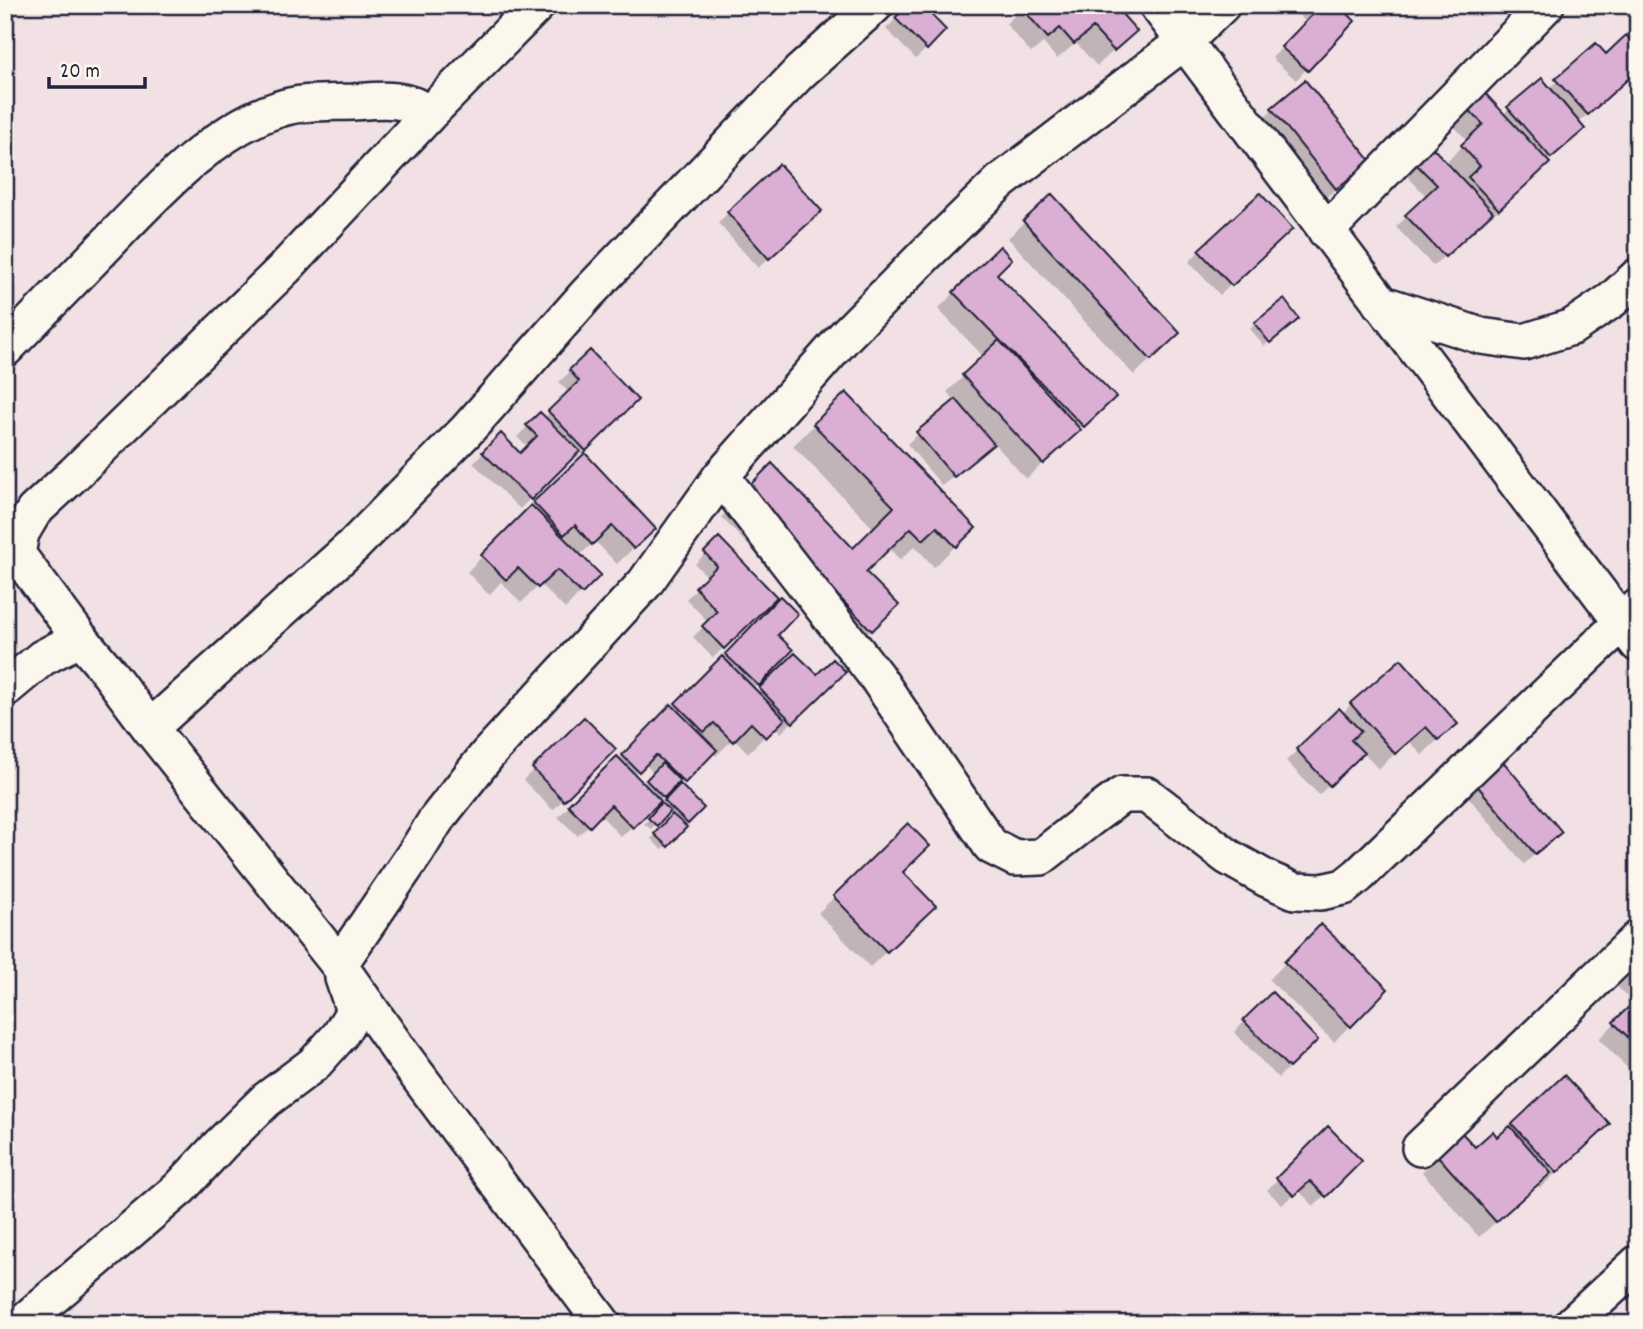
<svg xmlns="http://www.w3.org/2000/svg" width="1643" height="1329" font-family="Dekko,sans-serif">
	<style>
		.shadow { fill: #0003; fill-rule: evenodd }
		.building { fill: #dbafd3; stroke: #22223b; stroke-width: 2 }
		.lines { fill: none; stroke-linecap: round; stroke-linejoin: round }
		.minor-casing { stroke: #22223b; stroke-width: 40 }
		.minor { stroke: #fbf7ec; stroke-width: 35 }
	</style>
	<rect width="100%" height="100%" fill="#f1e1e4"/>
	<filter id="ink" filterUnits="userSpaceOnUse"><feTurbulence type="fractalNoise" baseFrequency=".0143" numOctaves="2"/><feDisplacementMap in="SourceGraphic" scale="14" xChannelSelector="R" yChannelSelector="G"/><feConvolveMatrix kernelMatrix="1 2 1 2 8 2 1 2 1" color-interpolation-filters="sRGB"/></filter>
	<g filter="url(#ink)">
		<path class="shadow" d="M909,5L944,30L916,59L886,29Z
			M1025,5L1135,31L1097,66L1076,43L1057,59L1043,43L1031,53L1006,24Z
			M1295,5H1336L1353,21L1296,80L1272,58L1306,22L1292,9Z
			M1606,56L1638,68L1578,123L1572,139L1546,162L1531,179L1482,225L1480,223L1433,266L1396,227L1427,197L1407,176L1433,150L1445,163L1468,141L1451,123L1466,107L1502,115L1509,109L1549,88L1557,81Z
			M1272,109L1358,171L1325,198L1262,120Z
			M1052,197L1162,349L1134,375L1008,238Z
			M728,213L809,222L758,268L718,223Z
			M1280,239L1220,295L1189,262L1199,251Z
			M1000,248L995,274L1113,397L1026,479L993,442L942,486L907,444L956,401L947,392L984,357L938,309Z
			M1292,323L1264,346L1250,329L1255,324Z
			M590,353L636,400L574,460L571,457L520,509L473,463L501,435L520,455L528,447L517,437L540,414L544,418L569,393L559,382Z
			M814,425L974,528L934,567L915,546L900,560L889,548L864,572L876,626L850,651L721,517L772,466L853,550L874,529L793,446Z
			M585,456L653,529L617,564L595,541L579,556L598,575L565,609L540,584L521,603L501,582L489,595L467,572L534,504Z
			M719,540L774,597L713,658L693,637L708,622L686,599L708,577L695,564Z
			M780,599L775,635L790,650L753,689L757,693L795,655L817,677L844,672L781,733L775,726L748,753L734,738L716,756L712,753L680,786L701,808L662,850L651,839L671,817L666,813L651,829L644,824L674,793L670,789L621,837L600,814L578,836L558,817L617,759L618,760L671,707L672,708ZM645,764L654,774L643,785L633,775Z
			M1351,704L1455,723L1422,755L1409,741L1378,769L1363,751L1319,795L1286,761L1339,710L1342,714Z
			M584,720L613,749L553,810L523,780Z
			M1475,783L1549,842L1524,864L1465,793Z
			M908,825L901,872L917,922L870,967L818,913Z
			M1321,926L1385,989L1334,1042L1269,980Z
			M1638,953V1079L1599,1039L1634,1004L1611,980Z
			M1272,994L1316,1040L1278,1078L1234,1032Z
			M1564,1077L1592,1140L1540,1188L1537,1185L1479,1237L1422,1172L1462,1135L1475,1150L1497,1139Z
			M1328,1129L1360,1161L1314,1206L1298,1190L1282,1205L1267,1190Z"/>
		<path class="building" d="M907,5H922L946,30L927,50L895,18Z
			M1022,5H1114L1137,31L1114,51L1093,28L1074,44L1060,28L1048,38L1021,7Z
			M1310,5H1339L1355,21L1308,71L1281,47L1316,11Z
			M1626,35L1638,48V70L1588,115L1555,79L1596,43L1606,54Z
			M1542,78L1585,129L1551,158L1507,107Z
			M1305,80L1371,161L1336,189L1271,108Z
			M1482,90L1550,163L1499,210L1468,177L1480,166L1461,145L1483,124L1465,106Z
			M1433,148L1493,212L1445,257L1405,215L1437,185L1416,164Z
			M779,164L822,211L769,259L727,212Z
			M1260,193L1293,229L1232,286L1198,250Z
			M1052,194L1180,333L1151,360L1023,221Z
			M1000,246L1012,259L997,274L1116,397L1084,427L953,292Z
			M1284,299L1299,319L1270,343L1254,323Z
			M999,340L1081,430L1043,464L962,375Z
			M590,350L638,400L586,451L548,411L579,381L569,370Z
			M846,392L976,528L956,547L937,527L923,540L911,528L866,572L899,605L872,631L740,495L772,463L853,548L894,507L813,424Z
			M956,399L994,444L954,477L916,432Z
			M540,412L580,451L531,500L482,452L501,433L520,453L537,436L526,425Z
			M585,453L656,529L634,549L612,526L592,545L575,525L564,535L533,502Z
			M531,505L601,575L582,594L557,570L538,588L518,568L506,580L481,555Z
			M719,537L777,597L724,649L702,626L717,611L695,587L717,566L704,552Z
			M780,596L798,614L778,635L793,650L759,686L725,654Z
			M795,653L817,674L833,659L846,672L793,723L759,688Z
			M722,656L785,719L766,738L751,723L733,742L714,723L704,732L675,703Z
			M1401,659L1458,724L1438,740L1426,727L1395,754L1350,703Z
			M671,704L717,750L685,783L656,755L639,772L622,755Z
			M1339,708L1361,731L1351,740L1364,753L1330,786L1296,749Z
			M584,717L616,749L564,801L532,768Z
			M617,756L661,801L633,828L611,805L590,827L568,805Z
			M1501,759L1562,832L1535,854L1474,782Z
			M662,763L680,781L664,798L646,780Z
			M680,784L704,808L688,824L664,801Z
			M661,803L670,811L657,826L648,818Z
			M672,814L687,827L668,847L654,834Z
			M908,823L930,846L903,872L936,906L887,952L833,896Z
			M1321,924L1388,989L1351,1027L1284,962Z
			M1272,992L1318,1040L1289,1068L1243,1020Z
			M1633,1003L1638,1008V1047L1613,1022Z
			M1564,1075L1610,1124L1557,1173L1512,1124Z
			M1328,1126L1362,1161L1326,1197L1310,1181L1294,1196L1276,1178Z
			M1510,1126L1551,1173L1496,1222L1437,1155L1462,1133L1475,1147L1493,1131L1497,1137Z"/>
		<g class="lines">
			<defs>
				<path id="minor" d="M1157,5L1638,644
					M1326,231L1546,5
					M1380,303L1481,336L1524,342L1572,327L1612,300L1638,276
					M5,349C40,313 74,278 109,242C155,194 214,129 279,109C302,101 329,103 353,102C380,100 406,96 429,114
					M721,476L876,676L991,846L1015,858L1041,857L1092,817L1122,795H1147L1228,857L1267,879L1295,891L1321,892L1344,887L1359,875L1638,607
					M79,637L17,554L21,533L34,511L74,474L284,269L429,114L537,5
					M5,689L42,658L67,645L79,637L106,669L150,728L339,965L403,1056L603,1324
					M150,728L354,545L467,430L587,294L800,72L875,5
					M339,965L416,852L436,820L488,754L645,583L721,476L845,336L926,254L1000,182L1185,41L1222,5
					M1420,1148L1638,939
					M21,1324L180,1188L221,1144L266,1100L314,1064L340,1035L354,1011L343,978
					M1572,1324L1638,1263"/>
			</defs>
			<use href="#minor" class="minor-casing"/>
			<use href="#minor" class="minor"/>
		</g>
	</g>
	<rect width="1643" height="1329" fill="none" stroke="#fbf7ec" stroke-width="28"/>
	<rect x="14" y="14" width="1615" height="1301" fill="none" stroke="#22223b" stroke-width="2.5" filter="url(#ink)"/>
	<path d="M49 77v10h96v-10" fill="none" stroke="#22223b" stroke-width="3.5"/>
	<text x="60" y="77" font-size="21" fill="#22223b" stroke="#fbf7ec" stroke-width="5" paint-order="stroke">20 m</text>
</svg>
